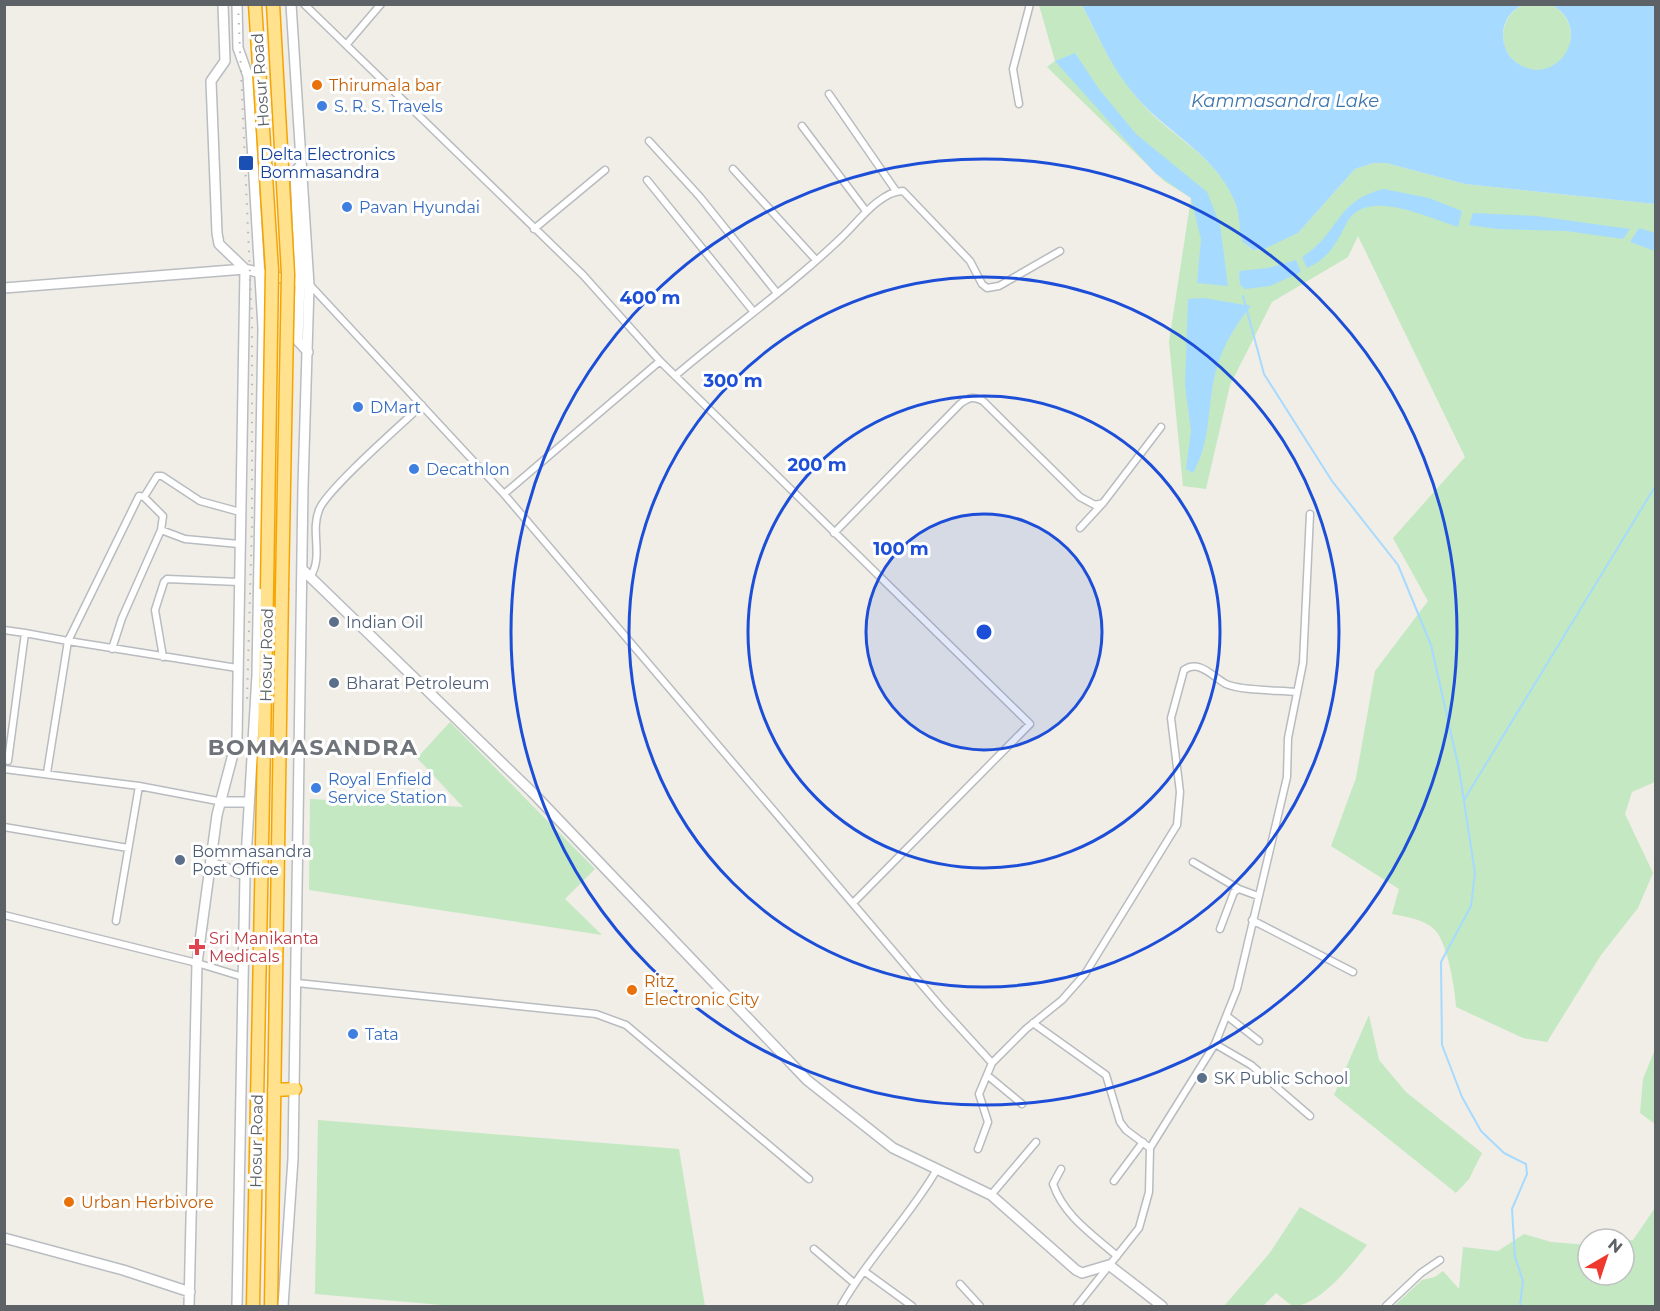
<svg xmlns="http://www.w3.org/2000/svg" width="1660" height="1311" font-family="Montserrat,sans-serif">
	<style>
		.green { fill: #c3e8c2 }
		.water { fill: #a7daff }
		.lines { fill: none; stroke-linecap: round; stroke-linejoin: round }
		.stream { stroke: #a7daff; stroke-width: 2 }
		.street-casing { stroke: #b8bcc0; stroke-width: 9 }
		.secondary-casing { stroke: #b9bdc2; stroke-width: 12 }
		.highway-casing { stroke: #f6a500; stroke-width: 15 }
		.street { stroke: #fff; stroke-width: 6 }
		.secondary { stroke: #fff; stroke-width: 9 }
		.highway { stroke: #ffe18e; stroke-width: 12 }
		.rail { stroke: #b5b6b7; stroke-width: 2; stroke-dasharray: 1.5 8; stroke-linecap: butt }
		.highway-bridge-casing { stroke: #f6a500; stroke-width: 15; stroke-linecap: butt }
		.highway-bridge { stroke: #ffe18e; stroke-width: 12 }
		.ring { fill: none; stroke: #1d4ed8; stroke-width: 3 }
		.food-dot { fill: #e8710a; stroke: #fff; stroke-width: 2 }
		.shop-dot { fill: #3f7fe0; stroke: #fff; stroke-width: 2 }
		.transit-dot { fill: #1a4fb4; stroke: #fff; stroke-width: 2 }
		.service-dot { fill: #5c6f8a; stroke: #fff; stroke-width: 2 }
		.health-dot { fill: #e0444e; stroke: #fff; stroke-width: 2 }
		.labels { text-anchor: middle; stroke-width: 6; stroke-linejoin: round; paint-order: stroke }
		.street-label { font-size: 16px; fill: #5d6267; stroke: #fff }
		.food-label { font-size: 16px; fill: #c56008; stroke: #fff; text-anchor: start }
		.shop-label { font-size: 16px; fill: #366cbe; stroke: #fff; text-anchor: start }
		.transit-label { font-size: 16px; fill: #164399; stroke: #fff; text-anchor: start }
		.service-label { font-size: 16px; fill: #4e5e75; stroke: #fff; text-anchor: start }
		.health-label { font-size: 16px; fill: #be3a42; stroke: #fff; text-anchor: start }
		.water-label { font-size: 18px; font-style: italic; fill: #3c75ad; stroke: #fff }
		.district-label { font-size: 22px; font-weight: bold; letter-spacing: 1.5px; fill: #6e7479; stroke: #fff }
		.centre { fill: #1d4ed8; stroke: #fff; stroke-width: 3 }
		.ring-label { font-size: 18px; text-anchor: middle; font-weight: bold; fill: #1d4ed8; stroke: #fff; stroke-width: 6; stroke-linejoin: round; paint-order: stroke }
	</style>
	<rect width="100%" height="100%" fill="#f0eee6"/>
	<path class="green" d="M1503 36a34 34 0 1 1 68 0a34 34 0 1 1-68 0Z
		M1039,5H1082C1102,45 1118,79 1150,112C1173,135 1202,151 1221,177C1228,185 1233,195 1236,205C1241,219 1238,242 1253,250H1260L1298,233L1355,169L1373,163H1386L1465,184L1655,204V782L1632,792L1625,814L1653,873L1638,908L1601,955L1547,1042L1523,1038L1456,1007C1455,989 1448,944 1435,930C1424,919 1407,917 1392,914L1399,889L1331,846L1356,778L1375,671L1428,601L1393,538L1465,457L1358,236L1348,257L1272,302L1230,385L1206,489L1183,486L1169,342L1191,198L1164,181L1047,67L1055,61Z
		M450,722L595,869L565,899L602,935L309,890L310,799L463,807L417,758Z
		M1369,1015L1379,1060L1406,1092L1482,1153L1469,1179L1456,1193L1334,1095Z
		M1655,1049V1124L1640,1113L1643,1079Z
		M318,1120L679,1149L705,1306H453L315,1294Z
		M1300,1207L1367,1245C1351,1265 1319,1307 1292,1306L1276,1293L1263,1306H1224L1269,1254Z
		M1655,1208V1306H1394L1422,1280L1435,1277L1443,1271L1459,1289L1463,1247L1498,1251L1524,1234L1551,1242L1588,1245V1275H1624V1241L1633,1240Z"/>
	<path class="water" d="M1082,5H1522C1511,11 1503,21 1503,35C1503,46 1508,57 1517,63C1557,90 1595,29 1552,5H1655V204L1465,184L1386,163H1373L1355,169L1298,233L1264,249L1253,250L1242,241C1239,229 1240,217 1236,205C1219,157 1170,135 1138,99C1113,71 1099,38 1082,5Z
		M1075,53L1099,89L1136,134L1207,192L1220,225L1228,286L1197,283L1201,239L1191,198L1155,173L1055,61Z
		M1384,189L1429,198L1462,211L1458,227C1428,218 1365,186 1346,224C1336,244 1328,259 1307,268L1302,257C1339,235 1335,200 1384,189Z
		M1473,213L1536,216L1630,229L1623,239L1566,231L1497,229L1469,225Z
		M1639,228L1655,233V251L1630,242Z
		M1296,260L1301,272L1270,286L1245,289L1240,285L1239,271L1268,268Z
		M1204,298L1251,306C1232,329 1218,354 1213,384C1207,418 1210,441 1193,473L1186,469L1191,431L1185,385L1188,299Z"/>
	<g class="lines">
		<path class="stream" d="M1243,296L1264,374L1332,481L1398,565L1431,645L1459,769L1475,873L1471,906L1441,962L1442,1045L1462,1097L1481,1131L1504,1153L1526,1164L1527,1174L1512,1209L1515,1257L1523,1281L1520,1306
			M1464,800L1656,485"/>
		<defs>
			<path id="street" d="M304,4L583,275L660,361L1030,724L853,903
				M346,45L381,4
				M829,94L896,191
				M1019,104L1013,69L1030,4
				M802,126L866,211
				M649,141L700,197L777,293
				M733,169L816,260
				M647,180L753,311
				M534,229L605,170
				M310,285L504,494L940,1006L992,1063
				M675,376C730,329 790,287 842,237C857,223 880,191 903,191L970,261L982,284L987,288L999,286L1060,251
				M504,494L660,361
				M144,497L157,476H162L200,501L240,512
				M1080,528L1103,503L1161,427
				M161,530L185,539L239,544
				M834,533L960,404C969,397 974,396 983,401L1080,497L1095,505L1103,503
				M310,577C324,557 310,532 319,510C326,490 403,423 422,405
				M4,630L25,633L8,761
				M25,633L68,641L139,496L144,497L163,516L161,530L122,618L112,649
				M163,657L155,610L164,582L167,579L239,582
				M4,769L139,786L223,802
				M47,773L68,641L237,668
				M4,827L128,848
				M1193,862L1239,889
				M4,915L197,963L243,977
				M1252,920L1353,972
				M116,921L139,786
				M1220,929L1234,892L1239,889L1258,896
				M297,983L596,1014L626,1025L809,1179
				M1227,1016L1259,1041
				M1033,1023L1106,1075L1120,1122L1126,1130L1150,1148
				M1215,1044L1251,1065L1310,1116
				M987,1075L1022,1104
				M978,1149L988,1122L979,1094L992,1063L1026,1029L1062,1000L1085,974L1177,825L1180,792L1171,718L1184,670C1199,659 1213,677 1226,684C1241,691 1279,690 1297,692
				M1061,1169L1053,1184C1064,1216 1092,1234 1117,1256
				M1114,1181L1143,1142
				M991,1195L1036,1142
				M814,1249L854,1283
				M864,1271L912,1306
				M960,1284L980,1306
				M841,1306C868,1258 908,1219 936,1171
				M1077,1306L1139,1228L1149,1192L1150,1148L1215,1044L1237,989L1287,777L1288,738L1303,663L1310,514
				M1386,1306L1421,1273L1440,1260"/>
			<path id="secondary" d="M237,4L238,48L248,76L263,328L257,675L245,875L237,1306
				M301,165L295,172L300,283L298,341L308,352
				M4,288L245,269L309,285
				M302,569L533,793L807,1080L893,1148L991,1195L1076,1270L1082,1273L1109,1265L1162,1306
				M223,802H249
				M211,863L245,875
				M4,1238L123,1270L190,1292
				M189,1306L197,963L217,815L237,739L245,269L219,244L217,233L211,81L225,61L223,4
				M283,1306L293,1159L303,486L309,285L291,4"/>
			<path id="highway" d="M274,1090L295,1089
				M253,1306L267,589
				M271,1306L282,590"/>
		</defs>
		<use href="#street" class="street-casing"/>
		<use href="#secondary" class="secondary-casing"/>
		<use href="#highway" class="highway-casing"/>
		<use href="#street" class="street"/>
		<use href="#secondary" class="secondary"/>
		<use href="#highway" class="highway"/>
		<path class="rail" d="M238,4L252,321V524L247,700"/>
		<defs>
			<path id="highway-bridge" d="M255,4L272,270L267,589
				M273,4L288,274L282,590"/>
		</defs>
		<use href="#highway-bridge" class="highway-bridge-casing"/>
		<use href="#highway-bridge" class="highway-bridge"/>
	</g>
	<circle cx="984" cy="632" r="118" fill="#1d4ed8" fill-opacity=".12"/>
	<g class="ring">
		<circle cx="984" cy="632" r="118"/>
		<circle cx="984" cy="632" r="236"/>
		<circle cx="984" cy="632" r="355"/>
		<circle cx="984" cy="632" r="473"/>
	</g>
	<g class="food-dot">
		<circle cx="317" cy="85" r="6"/>
		<circle cx="632" cy="990" r="6"/>
		<circle cx="69" cy="1202" r="6"/>
	</g>
	<g class="shop-dot">
		<circle cx="322" cy="106" r="6"/>
		<circle cx="347" cy="207" r="6"/>
		<circle cx="358" cy="407" r="6"/>
		<circle cx="414" cy="469" r="6"/>
		<circle cx="316" cy="788" r="6"/>
		<circle cx="353" cy="1034" r="6"/>
	</g>
	<rect class="transit-dot" x="238" y="155" width="16" height="16" rx="3"/>
	<g class="service-dot">
		<circle cx="334" cy="622" r="6"/>
		<circle cx="334" cy="683" r="6"/>
		<circle cx="180" cy="860" r="6"/>
		<circle cx="1202" cy="1078" r="6"/>
	</g>
	<path class="health-dot" d="M194 938h6v6h6v6h-6v6h-6v-6h-6v-6h6z"/>
	<g class="labels">
		<g class="street-label">
			<text transform="translate(260 80) rotate(-94)" y="6">Hosur Road</text>
			<text transform="translate(266 655) rotate(-89)" y="6">Hosur Road</text>
			<text transform="translate(256 1141) rotate(-89)" y="6">Hosur Road</text>
		</g>
		<g class="food-label">
			<text x="329" y="91">Thirumala bar</text>
			<text x="644" y="987">Ritz<tspan x="644" dy="18">Electronic City</tspan></text>
			<text x="81" y="1208">Urban Herbivore</text>
		</g>
		<g class="shop-label">
			<text x="334" y="112">S. R. S. Travels</text>
			<text x="359" y="213">Pavan Hyundai</text>
			<text x="370" y="413">DMart</text>
			<text x="426" y="475">Decathlon</text>
			<text x="328" y="785">Royal Enfield<tspan x="328" dy="18">Service Station</tspan></text>
			<text x="365" y="1040">Tata</text>
		</g>
		<g class="transit-label">
			<text x="260" y="160">Delta Electronics<tspan x="260" dy="18">Bommasandra</tspan></text>
		</g>
		<g class="service-label">
			<text x="346" y="628">Indian Oil</text>
			<text x="346" y="689">Bharat Petroleum</text>
			<text x="192" y="857">Bommasandra<tspan x="192" dy="18">Post Office</tspan></text>
			<text x="1214" y="1084">SK Public School</text>
		</g>
		<g class="health-label">
			<text x="209" y="944">Sri Manikanta<tspan x="209" dy="18">Medicals</tspan></text>
		</g>
		<g class="water-label">
			<text x="1285" y="107">Kammasandra Lake</text>
		</g>
		<g class="district-label">
			<text x="313" y="755">BOMMASANDRA</text>
		</g>
	</g>
	<circle cx="984" cy="632" r="9" class="centre"/>
	<g class="ring-label">
		<text x="650" y="304">400 m</text>
		<text x="733" y="387">300 m</text>
		<text x="817" y="471">200 m</text>
		<text x="901" y="555">100 m</text>
	</g>
	<rect width="1660" height="1311" fill="none" stroke="#5d6267" stroke-width="12"/>
	<g transform="translate(1606 1257) rotate(39)"><circle r="28" fill="#ffffff" stroke="#bec0c2" stroke-width="1.5"/>
	<path d="M0-4.5L10 22L0 15L-10 22Z" fill="#ef392d"/>
	<text y="-9" font-size="16" font-weight="bold" text-anchor="middle" fill="#5d6267">N</text>
	</g>
</svg>
